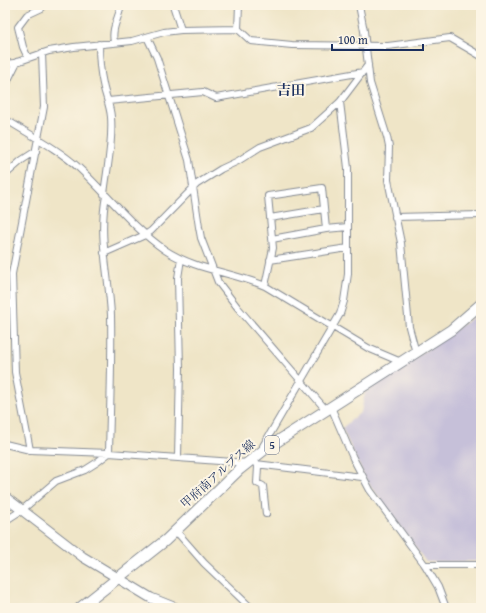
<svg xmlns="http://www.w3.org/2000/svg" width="486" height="613" font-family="'Gentium Book Plus','Noto Serif JP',serif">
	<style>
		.industrial { fill: #c6c0d9 }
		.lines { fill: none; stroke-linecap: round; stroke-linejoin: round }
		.street-casing { stroke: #858a92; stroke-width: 8 }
		.secondary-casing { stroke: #858a92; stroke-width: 11 }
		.primary-casing { stroke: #858a92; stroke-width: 12 }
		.street { stroke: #fff; stroke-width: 6 }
		.secondary { stroke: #fff; stroke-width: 9 }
		.primary { stroke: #fff; stroke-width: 10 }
		.labels { text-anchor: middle; stroke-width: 4; stroke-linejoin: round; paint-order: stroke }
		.shield { fill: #fcf5e5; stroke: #5e6a86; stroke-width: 1 }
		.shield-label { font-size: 11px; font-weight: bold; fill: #1b2f5e }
		.street-label { font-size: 12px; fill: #1b2f5e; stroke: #fcf5e5 }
		.quarter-label { font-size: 14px; font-weight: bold; fill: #1b2f5e; stroke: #fcf5e5 }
	</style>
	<rect width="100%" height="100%" fill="#fcf5e5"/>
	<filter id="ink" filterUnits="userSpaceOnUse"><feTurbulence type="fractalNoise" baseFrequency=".025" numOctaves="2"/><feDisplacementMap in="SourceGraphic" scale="8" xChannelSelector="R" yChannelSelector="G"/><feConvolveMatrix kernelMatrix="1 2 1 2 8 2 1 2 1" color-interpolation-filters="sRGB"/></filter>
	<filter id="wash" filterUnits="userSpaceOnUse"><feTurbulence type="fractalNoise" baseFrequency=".012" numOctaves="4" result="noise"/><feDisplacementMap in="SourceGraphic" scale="16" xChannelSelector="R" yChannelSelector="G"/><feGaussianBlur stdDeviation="0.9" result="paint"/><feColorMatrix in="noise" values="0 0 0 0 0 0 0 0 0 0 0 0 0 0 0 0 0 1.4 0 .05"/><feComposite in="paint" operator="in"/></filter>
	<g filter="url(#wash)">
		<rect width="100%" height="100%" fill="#efe5c7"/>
		<path class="industrial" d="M481,312V561L426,562L365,478L342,428L361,412L365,392Z"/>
	</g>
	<g filter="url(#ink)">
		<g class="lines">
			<defs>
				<path id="street" d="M173,5L181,30
					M239,5L238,29L251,41L292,45L388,46L450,38L481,56
					M359,5L364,31L370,83L387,137L389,147L388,180L401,243L409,327L416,353
					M147,37L157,58L189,160L199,227L201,238L218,282L238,308L327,411
					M114,42C111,28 119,18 121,5
					M99,44C99,57 100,71 103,84C105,95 110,105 111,117C113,142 107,169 104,194
					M28,58L23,47L18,27L27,15L42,8V5
					M5,64L14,63L49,51L74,47L132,41L164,32L181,30L238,29
					M5,90L8,80L17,62
					M108,101L203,92L216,98L363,72
					M5,119C30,135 57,148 79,168C108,195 132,227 165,250C195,270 232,272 265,286L368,348L401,362
					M5,175L22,160L36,151
					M395,217L481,215
					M270,218L324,209
					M272,239L326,229L348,227
					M104,253L145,235L151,231L197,184L221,169L238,161L260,147L311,128L340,102L368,65
					M270,260L348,248
					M265,286L273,248L268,196L322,188L326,229
					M331,407L353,458L370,490L425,565L438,587L446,608
					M5,444L30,450L109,453L247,463
					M30,450L15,372L12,274L44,107L42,53
					M264,450L263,446L340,314L344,301L348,274V168L340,102
					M178,457L180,369L178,278L181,259
					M255,461L258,467L257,483L263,486L266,514
					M256,464L362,477
					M5,521L22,510L56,481L85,470L96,463L109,453C110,407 112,361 111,315C109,275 98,236 106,196
					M176,531L204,563L251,608
					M425,565H481"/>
				<path id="secondary" d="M5,497L83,557L151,598L176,608"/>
				<path id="primary" d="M80,608L166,540L240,469L264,450L451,330L481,304"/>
			</defs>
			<use href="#street" class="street-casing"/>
			<use href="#secondary" class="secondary-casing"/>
			<use href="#primary" class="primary-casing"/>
			<use href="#street" class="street"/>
			<use href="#secondary" class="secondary"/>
			<use href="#primary" class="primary"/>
		</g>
	</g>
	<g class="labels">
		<rect class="shield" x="265" y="436" width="14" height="18" rx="3"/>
		<g class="shield-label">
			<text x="272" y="449">5</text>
		</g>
		<g class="street-label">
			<text transform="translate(218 474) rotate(-42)" y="4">甲府南アルプス線</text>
		</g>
		<g class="quarter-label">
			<text x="291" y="95">吉田</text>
		</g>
	</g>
	<rect width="486" height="613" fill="none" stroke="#fcf5e5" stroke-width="20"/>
	<path d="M332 44v6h91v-6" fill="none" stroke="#1b2f5e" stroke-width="2"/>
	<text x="338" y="44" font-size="12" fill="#1b2f5e" stroke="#fcf5e5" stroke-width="3" paint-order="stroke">100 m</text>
</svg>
